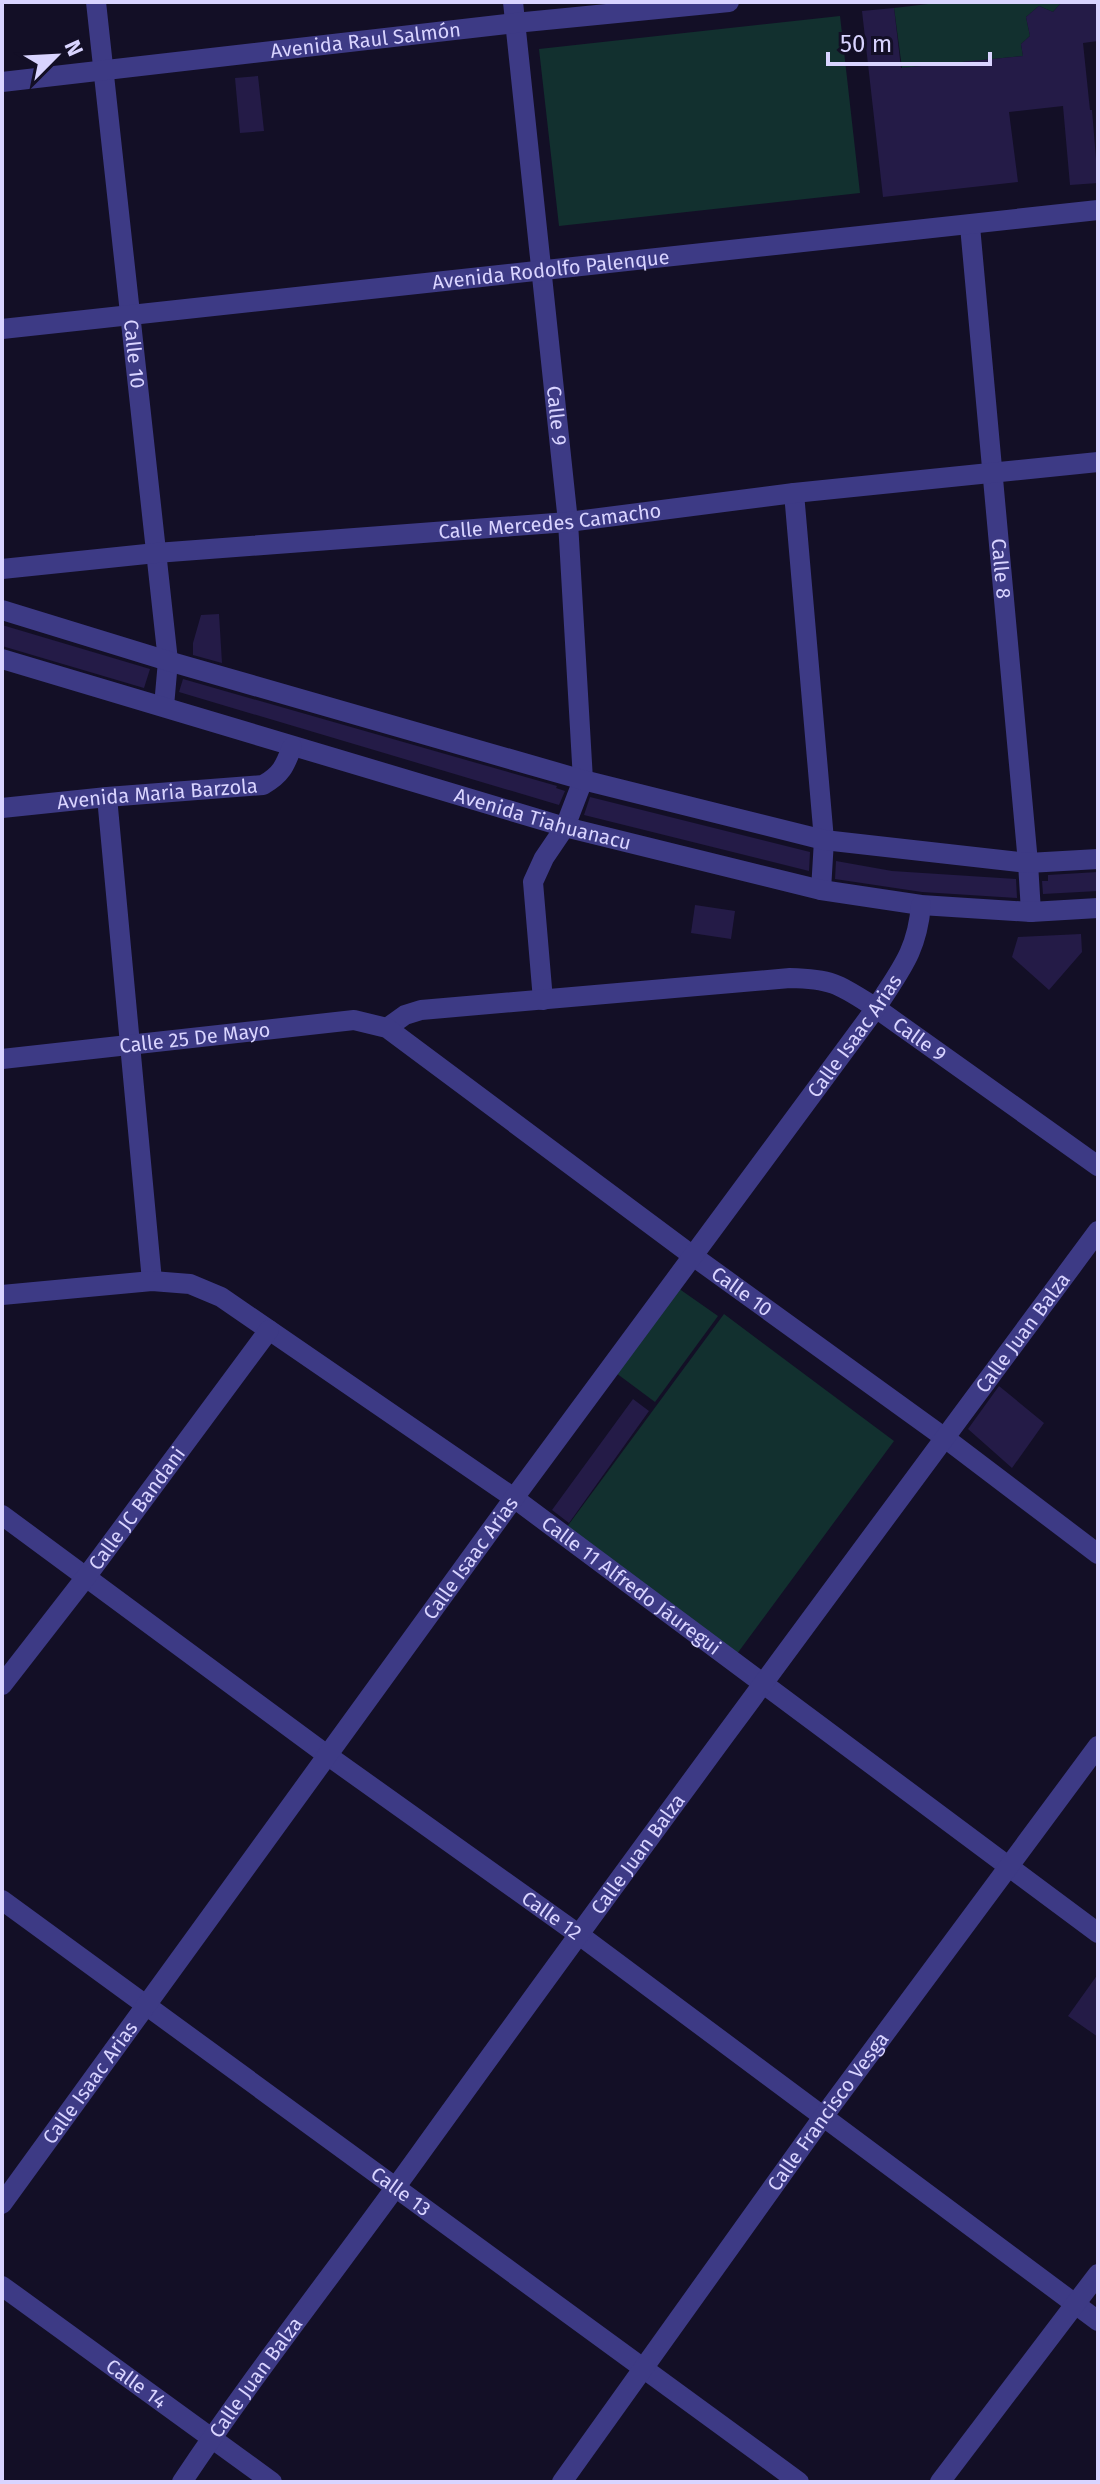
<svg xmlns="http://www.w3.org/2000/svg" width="1100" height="2484" font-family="'Fira Sans',sans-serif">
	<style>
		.green { fill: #12302f }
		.building { fill: #241b47 }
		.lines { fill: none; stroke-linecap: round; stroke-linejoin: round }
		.minor { stroke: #3d3a85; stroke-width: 20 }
		.labels { text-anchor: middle; stroke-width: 8; stroke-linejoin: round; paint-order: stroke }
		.street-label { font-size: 20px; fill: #d9d4ff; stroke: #130f26 }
	</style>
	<rect width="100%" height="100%" fill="#130f26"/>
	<path class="green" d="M945,2H1062L1053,12L1039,6L1026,17L1030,36L1021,44L1023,56L902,68L894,8Z
		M840,16L860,193L559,226L539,49Z
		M678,1288L718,1316L655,1402L616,1373Z
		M724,1314L894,1441L731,1662L561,1535Z"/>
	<path class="building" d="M1062,2H1098V41L1083,43L1090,110H1092L1098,183L1070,185L1063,106L1009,112L1018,182L883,197L862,11L894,8L901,68L1023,56L1021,44L1030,36L1026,17L1039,6L1053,12Z
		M258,76L264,131L240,133L235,78Z
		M219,614L222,663L193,655V643L201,615Z
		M2,625L150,669L144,688L2,646Z
		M183,679L557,786L556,788L565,791L559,805L179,692Z
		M590,797L810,852L809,871L584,815Z
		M836,861L892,871L1016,879L1017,898L922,892L835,879Z
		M1098,872V891L1043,894L1042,881H1048V875Z
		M695,905L735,911L731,939L691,933Z
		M1081,934L1082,952L1049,990L1012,957L1018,937Z
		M999,1386L1044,1423L1012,1468L968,1429Z
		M633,1399L649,1411L569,1523L552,1510Z
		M1098,1974V2037L1068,2016Z"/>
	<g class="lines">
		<g class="minor">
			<path id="s1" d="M96,2L168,661L164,706"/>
			<path id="s2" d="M513,2L568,522L583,780L565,827L544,858L533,882L543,1000"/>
			<path id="s3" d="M2,82L515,23L729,2"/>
			<path id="s4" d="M970,226L1028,863L1031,912"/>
			<path id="s5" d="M2,329L1098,210"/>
			<path d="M794,493L824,840L821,890"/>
			<path id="s6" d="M2,569L156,553L568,522L794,493L1098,462"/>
			<path d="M2,610L168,661L583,780L824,840L1028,863L1098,859"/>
			<path id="s7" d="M2,659L565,827L821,890L921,905L1031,912L1098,908"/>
			<path d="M107,797L152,1281"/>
			<path id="s8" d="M2,808L107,797L263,785C281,775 285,766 292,747"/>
			<path id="s9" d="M387,1028L405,1015L421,1010L790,978C834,979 840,985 876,1008L1098,1166"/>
			<path id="s10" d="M2,1059L354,1020L387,1028L693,1256L945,1438L1098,1554"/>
			<path id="s11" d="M2,1295L152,1281L190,1284L221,1297L514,1498L1098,1933"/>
			<path id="s12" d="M2,1515L327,1755L578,1934L1098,2321"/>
			<path id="s13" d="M2,1685L86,1577L269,1330"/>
			<path id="s14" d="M2,1900L799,2482"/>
			<path id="s15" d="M2,2204L514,1498L876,1008C900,970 917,952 921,905"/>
			<path id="s16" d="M2,2286L272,2482"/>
			<path id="s17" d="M182,2482C258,2368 344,2260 424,2148C646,1840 872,1536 1098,1231"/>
			<path id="s18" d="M562,2482L823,2117L1098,1746"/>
			<path d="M940,2482L1098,2274"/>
		</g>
	</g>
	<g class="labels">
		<g class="street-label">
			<text dy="7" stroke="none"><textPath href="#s3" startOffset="366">Avenida Raul Salmón</textPath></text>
			<text dy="7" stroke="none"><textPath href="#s5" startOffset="552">Avenida Rodolfo Palenque</textPath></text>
			<text dy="7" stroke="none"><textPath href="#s1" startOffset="354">Calle 10</textPath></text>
			<text dy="7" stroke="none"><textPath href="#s2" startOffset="416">Calle 9</textPath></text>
			<text dy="7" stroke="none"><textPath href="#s6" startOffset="550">Calle Mercedes Camacho</textPath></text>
			<text dy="7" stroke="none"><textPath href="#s4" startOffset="344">Calle 8</textPath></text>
			<text dy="7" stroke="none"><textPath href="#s8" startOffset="156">Avenida Maria Barzola</textPath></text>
			<text dy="7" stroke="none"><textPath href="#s7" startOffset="564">Avenida Tiahuanacu</textPath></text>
			<text dy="7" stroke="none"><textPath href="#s15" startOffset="1446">Calle Isaac Arias</textPath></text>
			<text dy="7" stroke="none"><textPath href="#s10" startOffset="194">Calle 25 De Mayo</textPath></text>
			<text dy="7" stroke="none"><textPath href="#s9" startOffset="556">Calle 9</textPath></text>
			<text dy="7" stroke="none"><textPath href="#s10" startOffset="830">Calle 10</textPath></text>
			<text dy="7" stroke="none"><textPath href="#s17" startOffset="1424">Calle Juan Balza</textPath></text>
			<text dy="7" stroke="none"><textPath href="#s13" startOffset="222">Calle JC Bandani</textPath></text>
			<text dy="7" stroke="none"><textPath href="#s15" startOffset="798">Calle Isaac Arias</textPath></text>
			<text dy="7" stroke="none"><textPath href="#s11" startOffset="724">Calle 11 Alfredo Jáuregui</textPath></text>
			<text dy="7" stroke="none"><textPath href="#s17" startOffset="776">Calle Juan Balza</textPath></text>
			<text dy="7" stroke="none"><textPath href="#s12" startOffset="680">Calle 12</textPath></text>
			<text dy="7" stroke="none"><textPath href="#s15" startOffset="150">Calle Isaac Arias</textPath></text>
			<text dy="7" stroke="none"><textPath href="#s18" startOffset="456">Calle Francisco Vesga</textPath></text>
			<text dy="7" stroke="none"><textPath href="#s14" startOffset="494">Calle 13</textPath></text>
			<text dy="7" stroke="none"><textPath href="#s17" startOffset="128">Calle Juan Balza</textPath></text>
			<text dy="7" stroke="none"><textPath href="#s16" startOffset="166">Calle 14</textPath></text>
		</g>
	</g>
	<rect width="1100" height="2484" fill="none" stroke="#d9d4ff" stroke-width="8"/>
	<g transform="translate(56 56) rotate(66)" stroke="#130f26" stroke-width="6" paint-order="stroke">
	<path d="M0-6L14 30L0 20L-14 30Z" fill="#d9d4ff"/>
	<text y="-12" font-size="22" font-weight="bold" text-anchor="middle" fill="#d9d4ff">N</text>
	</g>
	<path d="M828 52v12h162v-12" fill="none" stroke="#d9d4ff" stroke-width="4"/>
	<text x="840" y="52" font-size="24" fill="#d9d4ff" stroke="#130f26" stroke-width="6" paint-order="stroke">50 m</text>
</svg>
